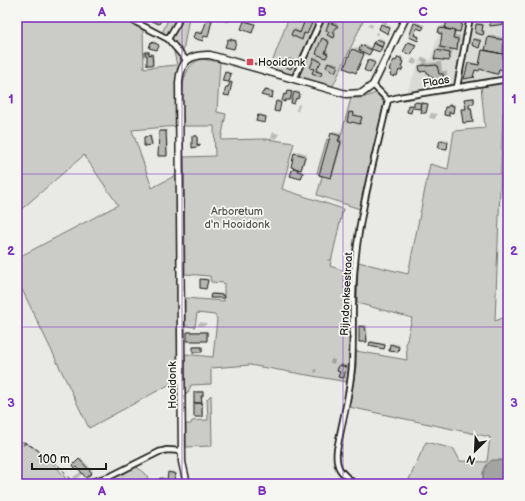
<svg xmlns="http://www.w3.org/2000/svg" width="525" height="501" font-family="'Balsamiq Sans',sans-serif">
	<style>
		.built { fill: #dadad6 }
		.green { fill: #cbcbc7; stroke: #747472 }
		.water { fill: #a3a3a1; stroke: #6d6d6c }
		.shadow { fill: #0003 }
		.lines { fill: none; stroke-linecap: round; stroke-linejoin: round }
		.stream { stroke: #6d6d6c; stroke-width: 1.5 }
		.building { fill: #b6b6b3; stroke: #1c1c1c }
		.minor-casing { stroke: #1c1c1c; stroke-width: 8 }
		.tertiary-casing { stroke: #1c1c1c; stroke-width: 9 }
		.path { stroke: #1c1c1c; stroke-width: 1; stroke-dasharray: 4 3; stroke-linecap: butt }
		.minor { stroke: #f6f6f2; stroke-width: 4.5 }
		.tertiary { stroke: #f6f6f2; stroke-width: 6 }
		.grid { fill: none; stroke: #7b2cbf; stroke-width: 1; stroke-opacity: 0.55 }
		.poi-dot { fill: #d1495b; stroke: #f6f6f2; stroke-width: 1.5 }
		.labels { text-anchor: middle; stroke-width: 3.5; stroke-linejoin: round; paint-order: stroke }
		.poi-label { font-size: 11px; fill: #1c1c1c; stroke: #f6f6f2; text-anchor: start }
		.street-label { font-size: 11px; fill: #1c1c1c; stroke: #f6f6f2 }
		.park-label { font-size: 11px; fill: #51514f; stroke: #f6f6f2 }
		.neatline { fill: none; stroke: #7b2cbf; stroke-width: 1.5 }
		.grid-label { font-size: 13px; text-anchor: middle; font-weight: bold; fill: #7b2cbf }
	</style>
	<rect width="100%" height="100%" fill="#e9e9e5"/>
	<filter id="ink" filterUnits="userSpaceOnUse"><feTurbulence type="fractalNoise" baseFrequency=".025" numOctaves="2"/><feDisplacementMap in="SourceGraphic" scale="8" xChannelSelector="R" yChannelSelector="G"/><feConvolveMatrix kernelMatrix="1 2 1 2 8 2 1 2 1" color-interpolation-filters="sRGB"/></filter>
	<g filter="url(#ink)">
		<path class="built" d="M444,17H508V76L407,92L420,59L430,60Z"/>
		<path class="green" d="M17,17H120L143,29L144,68L177,65L173,48L180,55L181,59V64L177,75L178,126L132,130L152,188L178,174V371L175,374V381L172,383L89,428L17,279V258L118,205L84,155L17,213Z
			M169,17H189L183,52L172,40L162,33Z
			M289,17H365L333,86L270,68Z
			M202,59L220,62L217,112L226,114L221,140L266,139L294,143L282,189L343,209L330,266L350,273L349,360L347,382L250,365L211,368V384L191,385L188,393L185,394V354L213,357L217,319L215,315L197,313L195,327L185,326V298L224,301V283L211,282L210,276L185,274L184,157L215,156L214,126H184C183,105 176,66 202,59Z
			M508,82V112H503L495,321L508,316V462L500,460L483,472V484H407L426,442L454,449L460,461L487,462L490,437L349,407L356,367V351L407,360L406,344L412,318L357,303L358,262L408,274L430,164L448,169L454,131L485,128L481,86Z
			M376,93L382,99L384,104L360,209L317,195L322,177L317,173L327,139L339,143L351,98H362Z
			M211,395L212,446L186,447V424H191L192,421L208,420L207,399Z
			M17,440C40,447 56,465 70,484H74H27L17,479Z
			M137,467L148,477L144,484H107L106,481Z"/>
		<path class="water" d="M492,460H500L508,462V484H483C483,474 483,466 492,460Z"/>
		<path class="shadow" d="M226,17H231L228,23L224,22Z
			M337,17H341L344,19L343,20L342,22L339,21L340,18Z
			M387,17H396L392,21L389,20L386,25L391,27L388,32L382,25L384,23L381,22L383,18L386,19Z
			M422,17H428L425,22L421,20Z
			M447,17H453L452,18L463,20L462,28L459,30H456L455,35L460,36L458,47L456,49H453L451,58L448,60L436,50L439,48H441L444,33H440V28L443,26H447L448,20L450,18Z
			M490,17H507V20L505,23L491,25Z
			M210,18L213,19L209,34L207,35H205L202,40L194,38L198,31L204,32Z
			M247,20L255,23L253,30L242,28Z
			M307,20L313,22L308,32L307,33L305,32L302,39L294,30L295,29L301,32Z
			M332,21L338,24L334,30L336,33L334,37L330,31L327,30Z
			M416,22L425,25L424,28L417,27L414,33L420,36L417,40L410,36Z
			M370,23L373,25L372,28L368,26Z
			M478,23L484,24L482,30H485L483,34L477,24Z
			M508,30V47L505,48V51L503,53H504V67L503,69L499,68L497,73L481,68L476,69L473,77L466,78L469,63L471,62L480,64L483,50L486,49L488,38L491,35L506,38L505,32Z
			M376,32L379,33L378,36L375,34Z
			M230,38L237,40L234,48L229,40Z
			M324,38L330,40L326,51L329,52L326,57L318,53Z
			M379,38L385,40L381,50L377,41Z
			M475,38L481,39L480,46L479,47L474,40Z
			M154,41L160,45L158,48L152,43Z
			M410,41L417,44L411,54L409,42Z
			M364,44L372,48L371,52H365L358,69L355,71L353,50L355,47L360,49Z
			M147,51H150V54L153,53L154,62L152,64L148,54L146,53Z
			M400,56L403,57L402,59L404,60L401,65L403,66L402,69H400L397,75L395,61L396,59L398,60Z
			M316,57L322,61L316,69L322,72L321,74L315,70V59Z
			M423,57L428,59L427,63L441,62L442,71H447V76L444,79L439,80L431,75L427,70L420,66L424,62L420,60Z
			M413,58L418,61L415,65L410,63Z
			M282,59L289,61L292,66L280,60Z
			M370,59L375,61L370,72L369,61Z
			M331,61L339,64L336,69L327,67Z
			M227,71L232,73L228,81L226,73Z
			M232,81L233,82L228,95L227,87Z
			M268,89L274,91L271,96L263,92Z
			M289,90L293,91L291,98L285,101V94L287,93Z
			M296,91L300,92L299,97L296,98L294,103L295,93Z
			M475,97V101L470,103V107H472L474,119L472,121L462,110L467,108L466,100L467,98Z
			M278,100L282,101L279,111L277,102Z
			M417,101L428,103L426,112L423,108L413,107L411,112L409,105L410,104H415Z
			M298,104L300,105L298,111H296Z
			M451,104H455L454,110L453,112L450,111L449,115L446,107L450,106Z
			M352,111L355,112L354,114L362,116L359,123L350,113Z
			M431,113L437,114L435,119L429,118Z
			M260,114L267,116L265,122L259,116Z
			M161,130H167L168,154L166,155L160,131Z
			M334,131L342,133L340,139L343,140L333,175L331,177L320,174L331,133Z
			M273,132L279,134L276,139L271,138Z
			M151,135L153,143L152,144L145,137Z
			M194,135H198V145L197,147L193,136Z
			M442,139L449,140L447,148L440,141Z
			M298,151L307,154L303,167L300,170L304,172L301,178L292,170L295,168V154Z
			M328,259H331V261H327Z
			M203,278L209,279L206,288L201,280Z
			M213,293L224,294V297L222,298L211,297Z
			M199,322L206,323V325L204,326H198Z
			M362,325H367L368,340L366,341L360,327Z
			M189,331H208V338L206,340L188,333Z
			M372,341L386,344L385,347L383,348L371,342Z
			M392,343L400,345L397,351L391,345Z
			M195,346H203V350L201,351H194V347Z
			M331,359L335,360L334,364L330,363Z
			M341,364L347,366L343,377L340,366Z
			M315,369L317,370L316,373L314,372Z
			M196,391H204L202,395L203,415L202,416L195,393Z
			M81,458L93,471L87,477L83,473L76,480L73,477L82,471L77,465H74Z
			M171,471L177,473L173,484H154L156,482L158,483L162,477L168,479Z
			M334,481L338,483L331,484Z"/>
		<g class="lines">
			<path class="stream" d="M139,20V17"/>
		</g>
		<path class="building" d="M150,17H157L162,19L159,24L149,20Z
			M505,17V24L490,26L489,18Z
			M207,19L212,20L208,37L204,36L203,41L193,38L195,32L202,34Z
			M305,20L312,23L307,34L304,33L302,40L291,35L293,30L300,33Z
			M447,20L462,23L460,32L445,29Z
			M244,21L255,24L252,33L241,29Z
			M329,22L338,26L333,32L335,35L334,38L327,35L329,32L326,30Z
			M414,23L424,27L422,30L417,28L414,35L419,37L418,41L409,37Z
			M381,24L390,28L388,34L379,29Z
			M476,24L483,25L482,31L484,32L483,35L475,33Z
			M439,28L455,30L453,38L458,39L457,50L440,47L442,34L438,33Z
			M508,31V48L506,49L504,32Z
			M488,37L504,40L503,54L485,50Z
			M322,38L329,42L325,53L328,54L326,58L316,54L319,45Z
			M228,39L236,41L234,49L225,47Z
			M377,39L384,42L382,47L373,43Z
			M473,39L481,41L479,48L472,45Z
			M151,42L157,44L159,46L157,50L149,48Z
			M408,42L416,45L411,55L403,52Z
			M373,43L382,47L380,52L371,49Z
			M361,45L372,50L369,55L359,50Z
			M352,49L364,54L356,73L344,68Z
			M436,50L450,53L449,61L434,59Z
			M482,50L503,54V70L499,69L498,74H496L480,69L479,71L475,70L473,77H475L464,79L468,63L479,65Z
			M145,52H149V55L152,54L153,65H147V55H145Z
			M398,57L402,59L401,61L403,62L401,67L403,68L401,71L399,70L397,76L395,75L394,77L390,75L392,71L389,70L394,60L396,61Z
			M314,58L321,62L316,71L322,73L320,77L312,73L314,69L310,68Z
			M289,59L294,61L291,69L278,64L280,60L288,62Z
			M368,60L375,63L370,73L364,70Z
			M328,62L338,66L335,72L326,67Z
			M426,65V66L437,65L439,74H443L444,80L438,81V80H434V78L431,79V76H429L428,73H427V71L420,72L419,66Z
			M225,72L231,74L229,82L222,81Z
			M230,82L232,83L229,96L224,95L226,87H228Z
			M265,90L273,92L272,98L261,95L263,92H265Z
			M287,91L292,92L290,100H285V102L282,101L284,94L286,95Z
			M294,92L300,94L298,99L296,98L294,104L291,103Z
			M474,98V104H469V108H471L473,122L463,123L461,109H466L464,99Z
			M276,101L281,103L279,112L274,111Z
			M414,102L421,103L420,109L412,108L411,113L407,112L408,105L414,106Z
			M421,103L428,104L426,113H421L422,109H420Z
			M449,105L454,106L453,113L449,112V116L444,115L445,107H448Z
			M349,112L354,113L353,115L362,117L360,124L352,122L351,123L347,122Z
			M258,115L266,117L265,123L256,121Z
			M159,131H166L167,156H158Z
			M331,133L340,136L338,141L341,142L331,178L319,175Z
			M150,136L152,145L144,146V137Z
			M192,136H197V145L200,144V146L192,148Z
			M440,140L448,142L447,149L438,148Z
			M294,153L305,156L301,170L291,167Z
			M294,168L298,169L297,171L303,173L301,179L290,176L292,170H293Z
			M200,279L208,280L206,289L200,288Z
			M211,294L223,295L224,298H210Z
			M359,326L365,327L367,342H359Z
			M187,332H207V341H187Z
			M370,342L385,345L384,349L369,346Z
			M390,344L399,347L398,352L389,351Z
			M193,347H202V352H193Z
			M339,365L346,367L344,378L338,377L340,372L337,371Z
			M194,392H203V396H201L202,403H194Z
			M194,403H202V417H194Z
			M79,459L92,473L86,478L77,467L75,468L73,465Z
			M168,472L176,474L172,484L162,482L161,483L158,481L160,478L167,480Z"/>
		<g class="lines">
			<defs>
				<path id="minor" d="M126,17L168,39L187,61
					M168,39L178,22V17
					M294,79L322,17
					M373,85L388,100
					M457,87L470,17
					M388,100L399,97L508,79
					M84,484L111,476L159,452L167,450L182,451
					M355,484C341,473 335,468 337,450C342,422 350,394 352,366C354,332 351,297 355,263C360,208 376,154 388,100"/>
				<path id="tertiary" d="M187,484L182,462L179,82C181,61 189,54 210,55L346,94L362,93L373,85L406,17"/>
			</defs>
			<use href="#minor" class="minor-casing"/>
			<use href="#tertiary" class="tertiary-casing"/>
			<path class="path" d="M17,439C33,445 66,467 72,484
				M17,449L26,443"/>
			<use href="#minor" class="minor"/>
			<use href="#tertiary" class="tertiary"/>
		</g>
	</g>
	<path class="grid" d="M182,17V484M343,17V484M17,174H508M17,327H508"/>
	<rect class="poi-dot" x="246" y="58" width="8" height="8" rx="2"/>
	<g class="labels">
		<g class="poi-label">
			<text x="258" y="66">Hooidonk</text>
		</g>
		<g class="street-label">
			<text transform="translate(436 81) rotate(-10)" y="4">Flaas</text>
			<text transform="translate(346 294) rotate(-87)" y="4">Rijndonksestraat</text>
			<text transform="translate(172 385) rotate(-90)" y="4">Hooidonk</text>
		</g>
		<g class="park-label">
			<text x="237" y="215">Arboretum<tspan x="237" dy="13">d'n Hooidonk</tspan></text>
		</g>
	</g>
	<rect width="525" height="501" fill="none" stroke="#f6f6f2" stroke-width="44"/>
	<g transform="translate(475 451) rotate(204)" stroke="#f6f6f2" stroke-width="3" paint-order="stroke">
	<path d="M0-3L7 15L0 10L-7 15Z" fill="#1c1c1c"/>
	<text y="-6" font-size="11" font-weight="bold" text-anchor="middle" fill="#1c1c1c">N</text>
	</g>
	<path d="M32 463v6h74v-6" fill="none" stroke="#1c1c1c" stroke-width="2"/>
	<text x="38" y="463" font-size="12" fill="#1c1c1c" stroke="#f6f6f2" stroke-width="3" paint-order="stroke">100 m</text>
	<rect x="22" y="22" width="481" height="457" class="neatline"/>
	<g class="grid-label">
		<text x="102" y="16">A</text>
		<text x="262" y="16">B</text>
		<text x="423" y="16">C</text>
		<text x="11" y="103">1</text>
		<text x="514" y="103">1</text>
		<text x="11" y="255">2</text>
		<text x="514" y="255">2</text>
		<text x="11" y="407">3</text>
		<text x="514" y="407">3</text>
		<text x="102" y="495">A</text>
		<text x="262" y="495">B</text>
		<text x="423" y="495">C</text>
	</g>
</svg>
